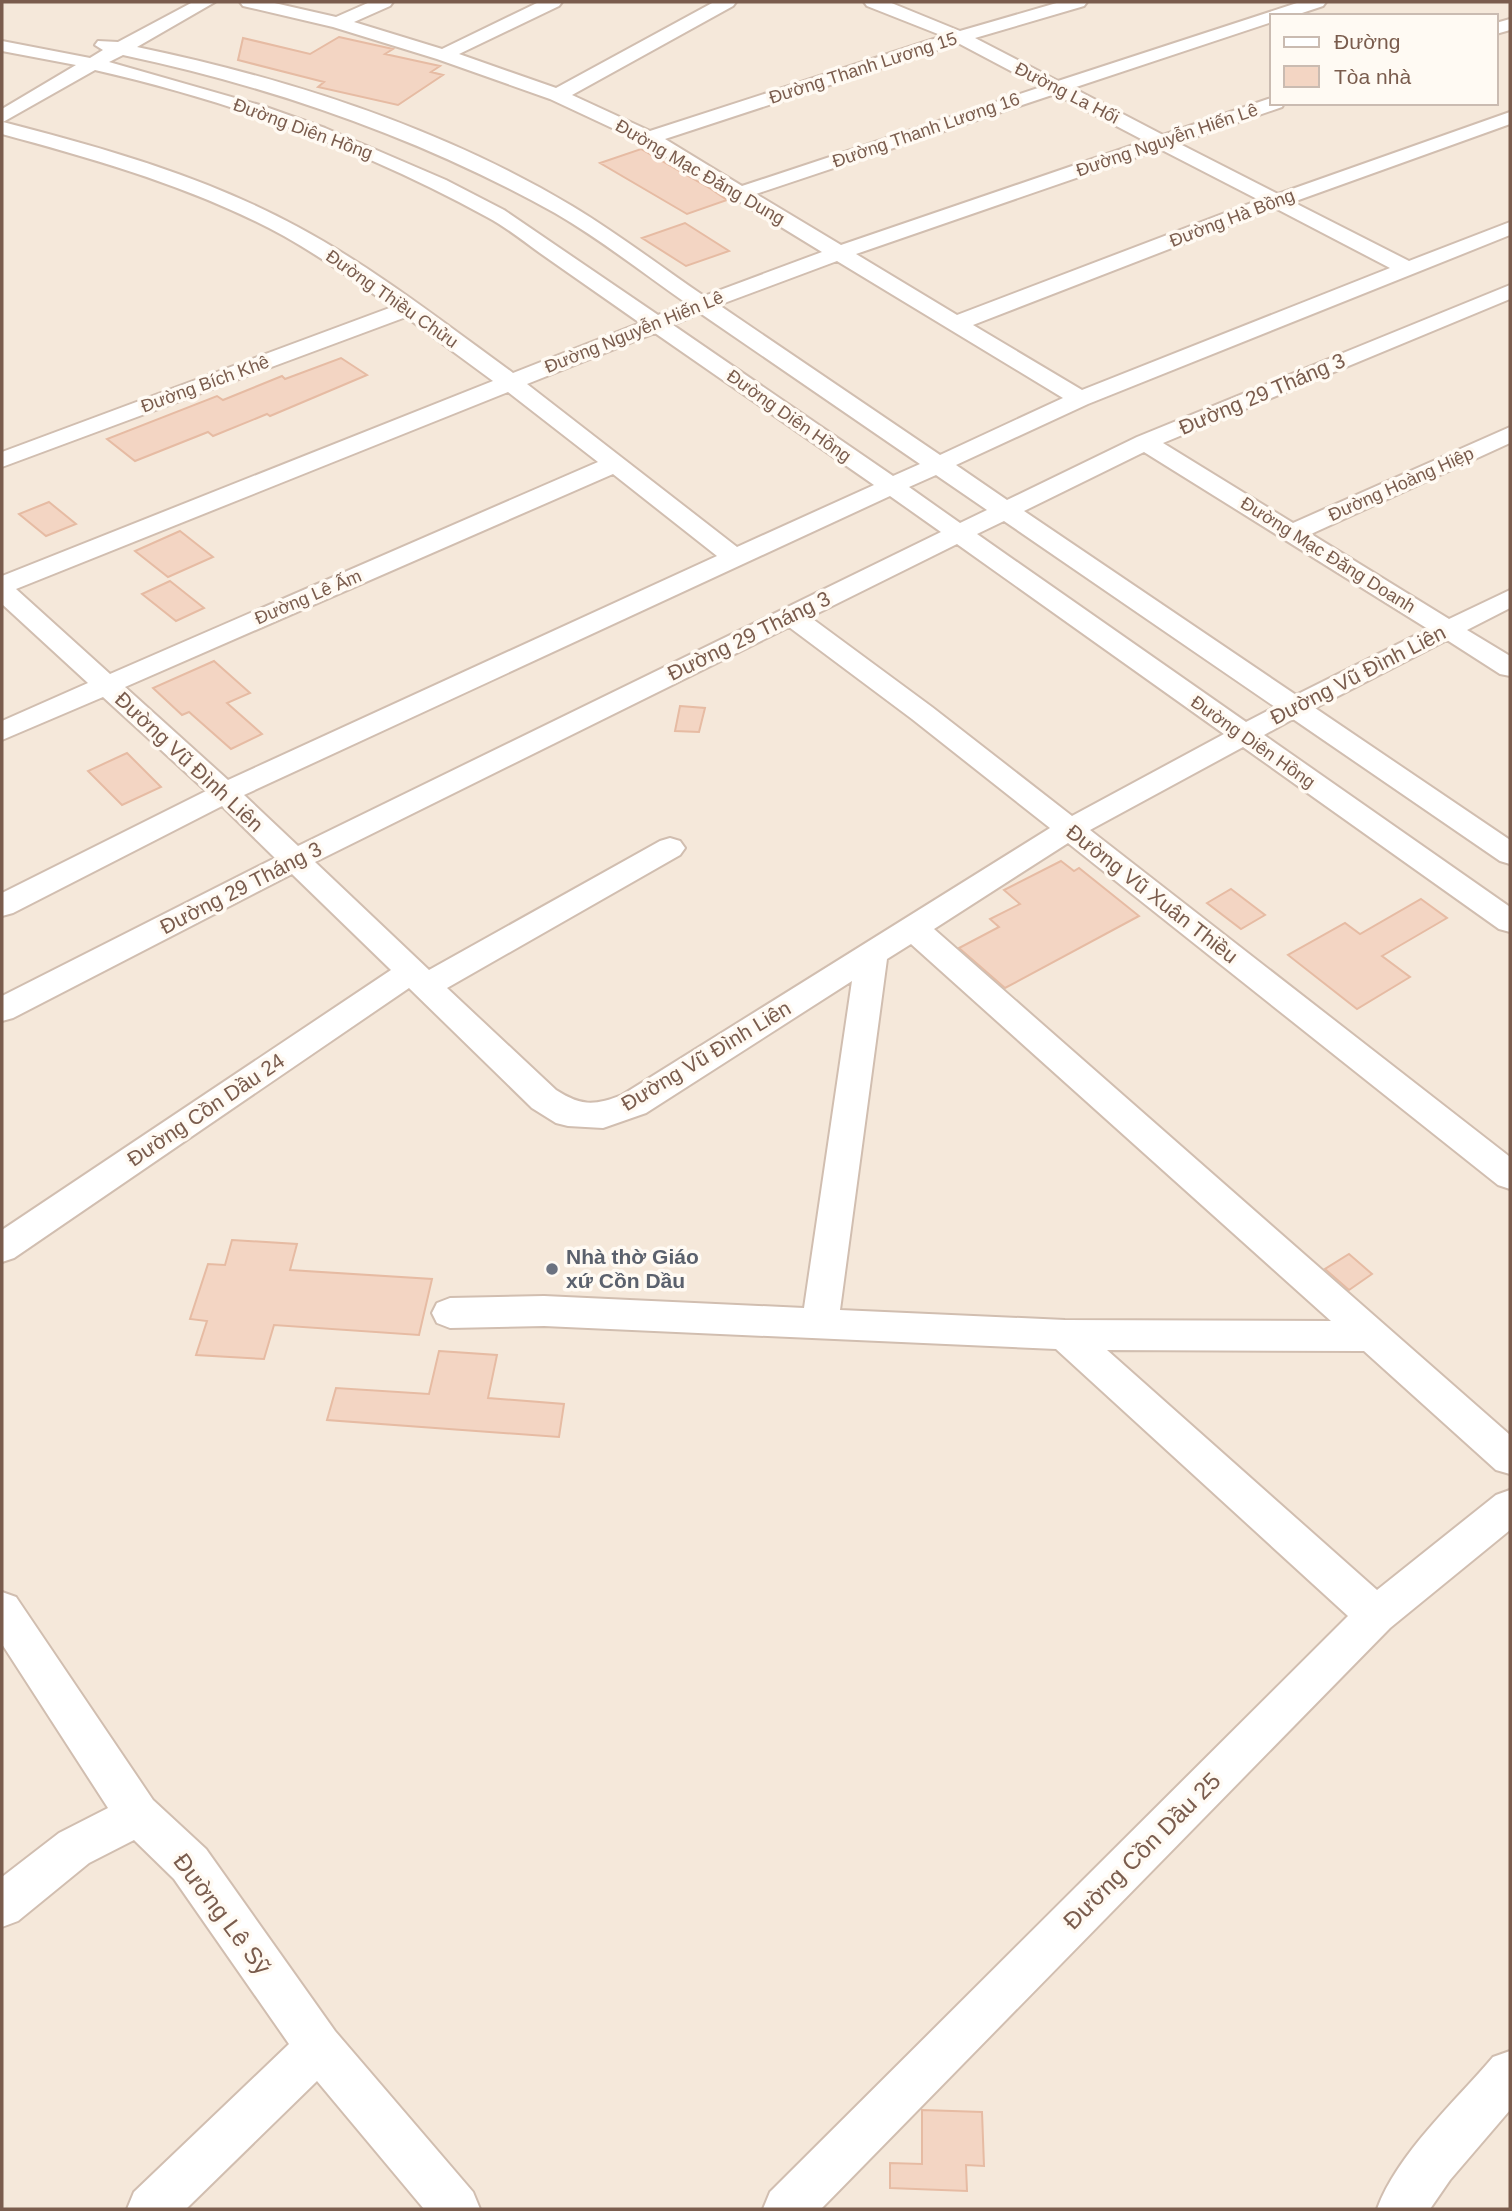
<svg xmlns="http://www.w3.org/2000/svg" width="1512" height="2211" font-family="Helvetica,sans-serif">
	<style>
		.residential { fill: #f5e8da; fill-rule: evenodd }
		.building { fill: #f3d5c3; stroke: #e6bba3; stroke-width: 2 }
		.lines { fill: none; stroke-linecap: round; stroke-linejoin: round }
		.minor-casing { stroke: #d1beb0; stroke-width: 4 }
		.minor { fill: #fff; fill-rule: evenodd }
		.worship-dot { fill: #6b7280; stroke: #fffaf3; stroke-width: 2.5 }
		.labels { text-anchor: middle; stroke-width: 7; stroke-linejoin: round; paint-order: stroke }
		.far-street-label { font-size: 18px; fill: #7a5c4d; stroke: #fffaf3 }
		.street-label { font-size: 21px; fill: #7a5c4d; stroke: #fffaf3 }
		.worship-label { font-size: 21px; font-weight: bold; fill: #5b616d; stroke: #fffaf3; text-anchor: start }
		.near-street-label { font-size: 24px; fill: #7a5c4d; stroke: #fffaf3 }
	</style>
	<rect width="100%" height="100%" fill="#fdf6ec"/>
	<path class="residential" d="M2,2H1510V2209H2ZM1272,16H1496V103H1272Z"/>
	<path class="building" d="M339,37L393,49L385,54L440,66L431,72L443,75L398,105L318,87L324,82L238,60L243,38L310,54Z
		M641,149L711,189L727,200L687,214L600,163Z
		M685,223L729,251L686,266L642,238Z
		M341,358L367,375L270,416L267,414L213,436L208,432L135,461L107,439L217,396L223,400L282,376L285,379Z
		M49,502L76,524L46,536L19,514Z
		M180,531L213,557L168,577L135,551Z
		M170,581L204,608L176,621L142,594Z
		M214,661L250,693L227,703L262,734L231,749L189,712L182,715L153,688Z
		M680,706L705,708L699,732L675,731Z
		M127,753L161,787L122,805L88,771Z
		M1061,861L1074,871L1079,868L1139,916L1005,988L959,948L999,927L990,919L1020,904L1004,890Z
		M1231,889L1265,915L1241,929L1207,903Z
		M1421,899L1447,918L1382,956L1410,977L1357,1009L1288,955L1345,923L1360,934Z
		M232,1240L297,1244L290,1270L432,1279L419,1335L274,1325L264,1359L196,1355L207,1321L190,1319L208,1264L225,1265Z
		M1349,1254L1372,1274L1349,1290L1325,1269Z
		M439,1351L497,1355L488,1398L564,1404L559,1437L327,1420L336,1388L429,1394Z
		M922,2110L982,2112L984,2166L966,2165L967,2191L890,2188V2163L922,2164Z"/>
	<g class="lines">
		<defs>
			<path id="minor" d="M193,2H215L137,47C286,78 440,127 572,206C617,233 660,266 704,296L822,252L642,142L550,99L437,59L333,27L243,6L240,2H270L336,17L370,2H393L390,6L354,22L442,49L539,2H562L559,6L459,54L556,88L714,2H736L733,6L572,95L650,131L943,36L867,6L864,2H889L960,31L1060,2H1087L1084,6L975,38L1058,81L1300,2H1326L1323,6L1293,16H1272V22L1073,88L1163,135L1268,99L1272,98V103H1284L1282,107L1178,143L1278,194L1510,112V124L1293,202L1409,261L1510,222V235L1088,404L956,465L1007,500L1137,437L1510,285V299L1163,443L1293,523L1510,427V443L1311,534L1449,619L1510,590V608L1467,630L1510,656V676L1500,674L1447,640L1315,708L1510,840V864L1500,861L1293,719L1264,735L1510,907V932L1499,929L1243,747L1090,830L1510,1157V1189L1498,1185L1068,843L934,929L1510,1435V1474L1496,1470L1364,1351L1107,1350L1377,1590L1496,1495L1510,1490V1530L1390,1628L821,2209H763L770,2192L1348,1616L1056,1349L544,1326L450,1328L437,1323L432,1313L437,1303L450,1298L544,1296L804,1308L852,981L646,1113L603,1128L568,1126L556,1123L532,1108L409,988L14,1258L2,1262V1230L391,970L292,874L13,1018L2,1021V996L275,858L222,806L13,913L2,916V893L206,791L103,697L2,740V721L88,683L2,604V576L493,381L406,317L2,467V452L392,307C357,282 321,257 284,236C196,188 98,160 2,134V109L76,65L2,51V41L90,58L103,50L95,45L98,41L118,42ZM958,43L1041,87L742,186L665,139ZM123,55C274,87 420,138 555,213C600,239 643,273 686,303L658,315L504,210L446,180L325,128L263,106L109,62ZM95,70C231,101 365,150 487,217C506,227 523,241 540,253C573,276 607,300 640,323L513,373C443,322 374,268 298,227C206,177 104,148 3,122ZM1055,94L1145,141L841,245L756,194ZM1160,149L1259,200L957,315L856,254ZM1275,208L1390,268L1082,390L973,325ZM837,261L1063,398L940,455L719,305ZM700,313L920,464L893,476L673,325ZM655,333L874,485L737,547L527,384ZM508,392L598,462L110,674L16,589ZM1144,452L1428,629L1296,695L1024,511ZM613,474L717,556L228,780L125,687ZM936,475L987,510L960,523L909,487ZM890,496L941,532L298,846L244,795ZM1004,521L1275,707L1246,722L977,534ZM957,544L1224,734L1072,816L932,707L810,617ZM789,627L912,719L1050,828L622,1095C594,1106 581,1106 556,1090L447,988L680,855L685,848L680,841L670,838L660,841L429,970L315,862ZM911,944L1331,1321L1065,1320L840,1310L887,959Z
				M1510,19V30L1496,34V23Z
				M2,1592L16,1597L153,1800L206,1849L335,2031L473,2192L480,2209H424L317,2081L186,2209H127L134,2192L289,2044L174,1879L134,1840L89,1863L18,1921L2,1927V1877L59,1833L108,1808L2,1644Z
				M1510,2051V2110L1450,2180L1430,2209H1377C1397,2154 1455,2102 1493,2057Z"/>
		</defs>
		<use href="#minor" class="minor-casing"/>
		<use href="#minor" class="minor"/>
	</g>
	<circle class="worship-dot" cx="552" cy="1269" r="7"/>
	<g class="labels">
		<g class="far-street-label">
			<text transform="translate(863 68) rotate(-18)" y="6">Đường Thanh Lương 15</text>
			<text transform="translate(1067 93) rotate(27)" y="6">Đường La Hối</text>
			<text transform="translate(303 129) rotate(20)" y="6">Đường Diên Hồng</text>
			<text transform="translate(926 130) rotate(-19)" y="6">Đường Thanh Lương 16</text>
			<text transform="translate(1167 140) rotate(-19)" y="6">Đường Nguyễn Hiến Lê</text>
			<text transform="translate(700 172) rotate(30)" y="6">Đường Mạc Đăng Dung</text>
			<text transform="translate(1232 218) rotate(-21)" y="6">Đường Hà Bồng</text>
			<text transform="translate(392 299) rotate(35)" y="6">Đường Thiều Chửu</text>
			<text transform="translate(634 332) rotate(-22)" y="6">Đường Nguyễn Hiến Lê</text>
			<text transform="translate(205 384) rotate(-20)" y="6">Đường Bích Khê</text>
			<text transform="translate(789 416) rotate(35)" y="6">Đường Diên Hồng</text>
			<text transform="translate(1401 484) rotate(-24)" y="6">Đường Hoàng Hiệp</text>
			<text transform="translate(1328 555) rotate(32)" y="6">Đường Mạc Đăng Doanh</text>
			<text transform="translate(308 597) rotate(-23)" y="6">Đường Lê Ấm</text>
			<text transform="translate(1253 742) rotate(35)" y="6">Đường Diên Hồng</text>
		</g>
		<g class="street-label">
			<text transform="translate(1262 394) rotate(-23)" y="7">Đường 29 Tháng 3</text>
			<text transform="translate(749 636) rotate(-26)" y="7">Đường 29 Tháng 3</text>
			<text transform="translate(1358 675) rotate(-27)" y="7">Đường Vũ Đình Liên</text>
			<text transform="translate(189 762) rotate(43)" y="7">Đường Vũ Đình Liên</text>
			<text transform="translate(241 888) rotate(-27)" y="7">Đường 29 Tháng 3</text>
			<text transform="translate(1152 894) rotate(38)" y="7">Đường Vũ Xuân Thiều</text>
			<text transform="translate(706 1056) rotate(-31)" y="7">Đường Vũ Đình Liên</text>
			<text transform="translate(206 1110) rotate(-34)" y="7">Đường Cồn Dầu 24</text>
		</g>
		<g class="worship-label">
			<text x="566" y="1264">Nhà thờ Giáo<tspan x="566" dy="24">xứ Cồn Dầu</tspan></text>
		</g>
		<g class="near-street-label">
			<text transform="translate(1142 1851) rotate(-45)" y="8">Đường Cồn Dầu 25</text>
			<text transform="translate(222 1914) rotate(53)" y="8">Đường Lê Sỹ</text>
		</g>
	</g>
	<rect width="1512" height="2211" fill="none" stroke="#7a5c4d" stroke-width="7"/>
	<rect x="1270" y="14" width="228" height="91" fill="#fffaf3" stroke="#cabbb1" stroke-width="2"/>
	<rect x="1284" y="37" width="35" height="10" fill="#ffffff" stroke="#cabbb1" stroke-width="2"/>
	<text x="1334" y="49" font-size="21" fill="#7a5c4d">Đường</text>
	<rect x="1284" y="66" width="35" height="21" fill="#f3d5c3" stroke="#cabbb1" stroke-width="2"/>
	<text x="1334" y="84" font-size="21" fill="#7a5c4d">Tòa nhà</text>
</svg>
